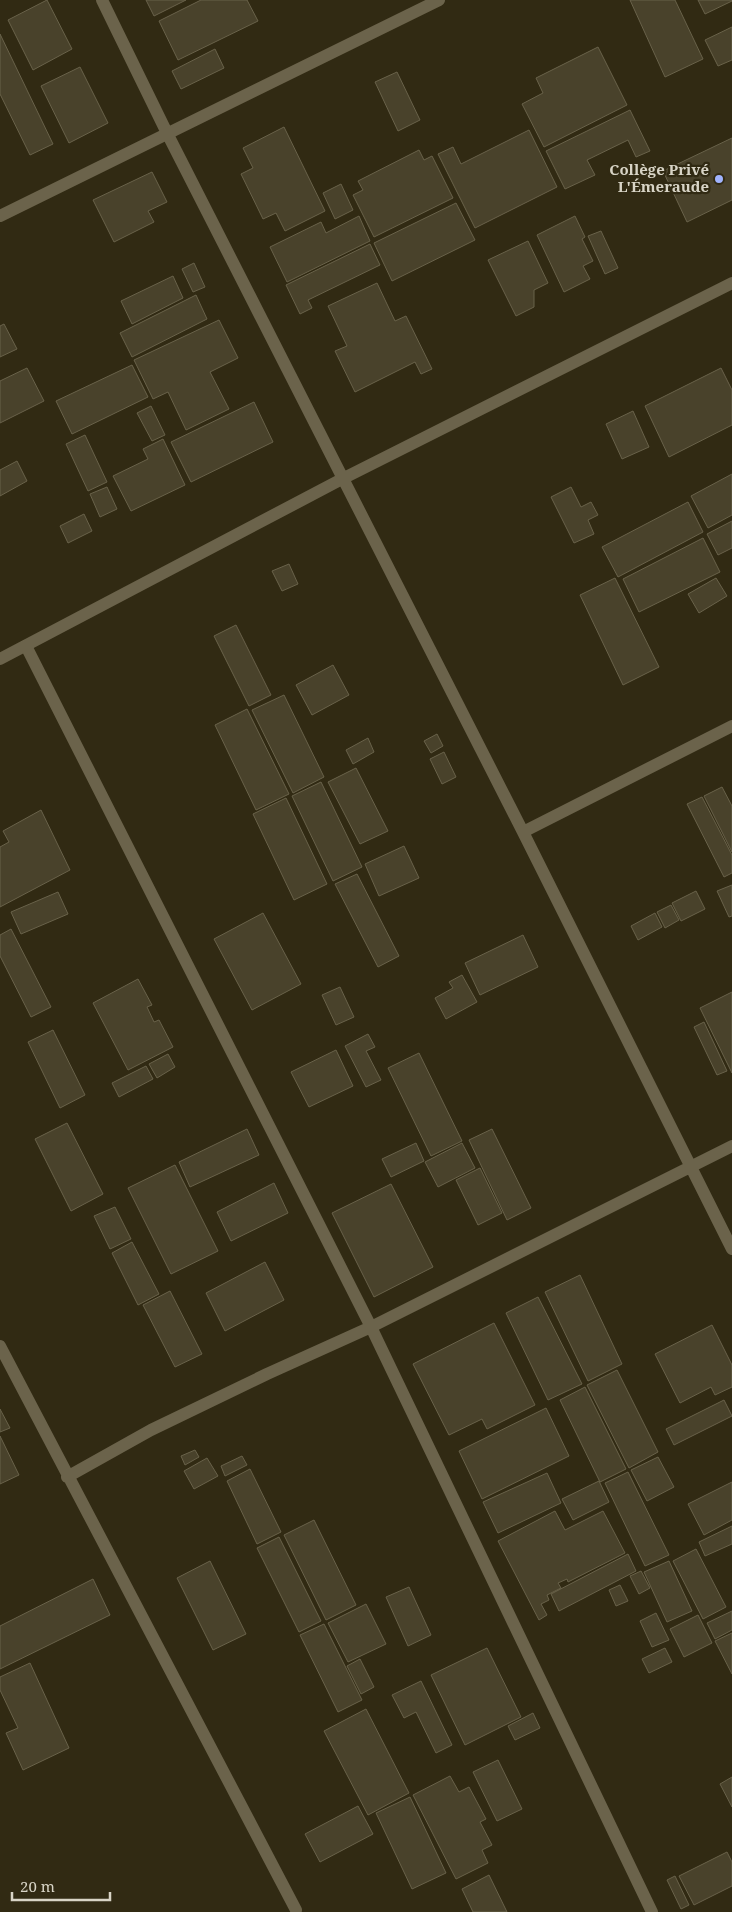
<svg xmlns="http://www.w3.org/2000/svg" width="732" height="1912" font-family="'Noto Serif',serif">
	<style>
		.building { fill: #49422b; stroke: #69624a }
		.lines { fill: none; stroke-linecap: round; stroke-linejoin: round }
		.street { stroke: #6b634b; stroke-width: 12 }
		.poi-dot { fill: #a0b3fd; stroke: #312a13; stroke-width: 2 }
		.labels { text-anchor: middle; stroke-width: 4.5; stroke-linejoin: round; paint-order: stroke }
		.poi-label { font-size: 15px; font-weight: bold; fill: #d8d4c6; stroke: #312a13; text-anchor: end }
	</style>
	<rect width="100%" height="100%" fill="#312a13"/>
	<path class="building" d="M47,0L72,49L33,70L8,20Z
		M146,0H186L154,16Z
		M201,0H247L258,21L178,60L159,21Z
		M630,0H675L703,59L665,77Z
		M698,0H732V1L705,14Z
		M732,27V60L718,66L705,40Z
		M0,34L53,144L30,155L0,94Z
		M598,47L627,105L544,147L522,104L543,93L536,78Z
		M215,49L224,68L181,89L172,71Z
		M80,67L108,123L69,143L41,86Z
		M397,72L420,120L398,131L375,82Z
		M630,110L650,151L636,157L628,140L587,160L595,175L565,189L546,151Z
		M284,127L325,211L285,231L276,213L263,219L241,174L253,168L243,148Z
		M529,130L557,187L475,228L438,154L453,147L461,164Z
		M732,138V200L687,222L663,171Z
		M419,150L424,160L432,156L453,198L374,237L353,195L363,190L358,181Z
		M152,172L167,202L148,211L154,222L114,242L93,200Z
		M341,184L353,210L335,219L323,193Z
		M456,203L475,240L392,281L374,243Z
		M359,216L370,241L287,282L270,247L321,222L326,233Z
		M575,216L585,237L582,239L593,261L583,266L590,279L564,292L537,235Z
		M601,231L618,268L605,274L588,236Z
		M528,241L548,283L534,290V307L516,316L488,260Z
		M370,244L380,265L308,300L312,308L300,314L286,285Z
		M194,263L205,287L193,292L182,269Z
		M173,276L183,298L132,324L121,301Z
		M377,283L395,321L406,316L432,369L421,374L415,362L355,392L335,351L347,346L328,306Z
		M196,295L207,319L132,357L120,333Z
		M219,320L238,358L210,372L229,409L186,430L168,392L153,399L134,360Z
		M4,324L17,349L0,357V326Z
		M132,365L148,397L72,434L56,401Z
		M27,368L44,401L0,423V381Z
		M721,368L732,390V425L669,457L645,406Z
		M254,402L273,442L191,482L171,442Z
		M151,406L165,435L152,441L137,413Z
		M633,411L649,447L622,459L606,424Z
		M85,435L107,482L88,491L66,444Z
		M163,439L185,485L131,511L113,476L148,459L143,449Z
		M17,461L27,481L0,496V470Z
		M732,474V515L708,528L691,496Z
		M107,487L117,509L100,517L90,494Z
		M571,487L581,507L591,502L598,515L588,520L594,534L574,543L551,497Z
		M688,502L703,532L618,577L602,547Z
		M84,514L92,531L68,543L60,526Z
		M732,521V548L718,555L707,534Z
		M703,538L720,572L639,612L623,579Z
		M289,564L298,584L282,591L272,571Z
		M615,578L659,667L623,685L580,595Z
		M716,578L727,596L699,613L688,594Z
		M236,625L271,695L249,706L214,636Z
		M333,665L349,695L312,715L296,685Z
		M284,695L324,777L293,793L252,710Z
		M247,709L289,794L256,810L215,725Z
		M437,734L443,746L431,753L424,741Z
		M368,738L374,752L353,764L346,750Z
		M444,752L456,777L442,784L430,759Z
		M356,768L388,831L360,844L328,782Z
		M321,782L362,867L333,881L292,796Z
		M722,787L732,806V852L704,796Z
		M702,797L732,855V873L724,877L687,804Z
		M286,798L327,884L294,900L253,814Z
		M41,810L70,870L0,907V847L9,842L3,831Z
		M404,846L419,878L379,896L365,864Z
		M357,874L399,956L378,967L335,884Z
		M732,885V916L729,917L717,891Z
		M696,891L705,909L681,921L672,903Z
		M58,892L68,914L21,934L11,912Z
		M671,905L679,920L665,928L657,912Z
		M263,913L301,984L252,1010L214,939Z
		M655,913L662,927L638,940L631,926Z
		M11,929L51,1007L31,1017L0,956V935Z
		M523,935L538,967L480,995L465,963Z
		M462,975L477,1002L446,1019L435,998L453,988L449,982Z
		M138,979L152,1005L147,1007L154,1022L159,1020L173,1047L128,1070L93,1003Z
		M340,987L354,1017L336,1025L322,995Z
		M732,992V1073L700,1008Z
		M704,1022L727,1071L717,1075L694,1027Z
		M53,1030L85,1095L60,1108L28,1042Z
		M368,1034L375,1047L366,1051L381,1080L366,1087L345,1046Z
		M336,1050L353,1086L309,1107L291,1072Z
		M419,1053L462,1141L431,1156L388,1068Z
		M168,1054L175,1067L157,1078L149,1064Z
		M146,1066L153,1079L119,1097L112,1083Z
		M67,1123L103,1194L71,1211L35,1139Z
		M247,1129L259,1155L190,1187L179,1162Z
		M492,1129L531,1208L507,1220L469,1140Z
		M416,1143L424,1161L391,1177L382,1159Z
		M462,1143L475,1168L438,1187L425,1162Z
		M175,1165L218,1251L171,1274L128,1188Z
		M480,1168L502,1213L478,1225L456,1180Z
		M274,1183L288,1213L231,1241L217,1212Z
		M391,1184L433,1267L374,1297L332,1213Z
		M115,1207L131,1239L110,1249L94,1216Z
		M132,1242L159,1294L138,1305L112,1253Z
		M265,1262L284,1300L225,1331L206,1293Z
		M580,1275L622,1364L588,1381L545,1292Z
		M170,1291L202,1354L175,1367L143,1305Z
		M538,1297L582,1384L548,1400L506,1313Z
		M494,1323L535,1405L487,1429L482,1419L449,1435L413,1364Z
		M712,1325L732,1365V1387L715,1395L711,1387L680,1403L655,1354Z
		M617,1370L658,1452L629,1468L587,1385Z
		M585,1387L626,1469L600,1482L560,1400Z
		M724,1400L732,1416L674,1445L666,1429Z
		M546,1408L569,1456L482,1499L459,1451Z
		M0,1409L10,1428L0,1432Z
		M0,1436L19,1475L0,1484Z
		M195,1450L199,1457L185,1465L181,1456Z
		M242,1456L247,1465L225,1476L221,1466Z
		M658,1457L674,1487L647,1501L631,1470Z
		M207,1458L218,1476L194,1489L184,1471Z
		M250,1469L281,1532L257,1544L227,1481Z
		M628,1472L669,1555L645,1566L605,1483Z
		M547,1473L561,1503L498,1533L483,1502Z
		M599,1481L609,1502L573,1520L562,1499Z
		M732,1482V1520L704,1535L688,1504Z
		M555,1511L565,1530L603,1511L625,1553L568,1582L567,1579L558,1583L561,1588L547,1595L549,1600L541,1604L547,1615L539,1620L498,1541Z
		M314,1520L356,1605L326,1620L284,1535Z
		M732,1526V1544L705,1556L699,1542Z
		M279,1537L321,1621L299,1632L257,1548Z
		M696,1549L726,1607L703,1619L673,1561Z
		M628,1554L636,1571L559,1611L551,1594Z
		M210,1561L246,1634L213,1650L177,1578Z
		M669,1561L692,1611L667,1622L644,1572Z
		M641,1571L650,1588L639,1594L630,1576Z
		M93,1579L110,1615L0,1669V1626Z
		M620,1585L628,1601L616,1606L609,1590Z
		M409,1587L431,1635L408,1646L386,1597Z
		M366,1604L386,1644L348,1662L328,1623Z
		M732,1611V1630L715,1639L707,1623Z
		M656,1613L669,1640L652,1647L640,1621Z
		M698,1615L712,1643L684,1657L670,1629Z
		M324,1624L362,1700L338,1712L300,1635Z
		M732,1633V1674L715,1641Z
		M487,1648L521,1717L465,1745L431,1675Z
		M665,1648L672,1662L649,1673L642,1659Z
		M360,1659L374,1687L361,1694L347,1666Z
		M30,1663L69,1748L23,1770L6,1733L18,1728L0,1690V1677Z
		M421,1681L452,1745L436,1753L416,1712L404,1718L392,1695Z
		M366,1709L409,1793L368,1815L324,1731Z
		M533,1713L540,1728L515,1740L508,1726Z
		M498,1760L522,1809L497,1821L473,1772Z
		M450,1776L459,1792L469,1787L486,1819L480,1822L492,1845L482,1850L488,1863L456,1879L413,1795Z
		M732,1777V1807L720,1784Z
		M410,1797L446,1873L412,1889L376,1813Z
		M358,1806L373,1834L320,1862L305,1834Z
		M727,1852L732,1862V1886L694,1905L679,1876Z
		M489,1875L507,1912H473L462,1889Z
		M675,1876L689,1905L681,1909L667,1880Z"/>
	<g class="lines">
		<path class="street" d="M102,0L167,133L523,832L732,1249
			M0,216L439,0
			M26,646L371,1327L652,1912
			M0,659L342,479L732,283
			M523,832L732,726
			M0,1346L296,1910
			M67,1477L151,1430L267,1374L371,1327L732,1146"/>
	</g>
	<circle class="poi-dot" cx="719" cy="179" r="5"/>
	<g class="labels">
		<g class="poi-label">
			<text x="709" y="175">Collège Privé<tspan x="709" dy="17">L'Émeraude</tspan></text>
		</g>
	</g>
	<path d="M12 1892v8h98v-8" fill="none" stroke="#d8d4c6" stroke-width="2.5"/>
	<text x="20" y="1892" font-size="15" fill="#d8d4c6" stroke="#312a13" stroke-width="4" paint-order="stroke">20 m</text>
</svg>
